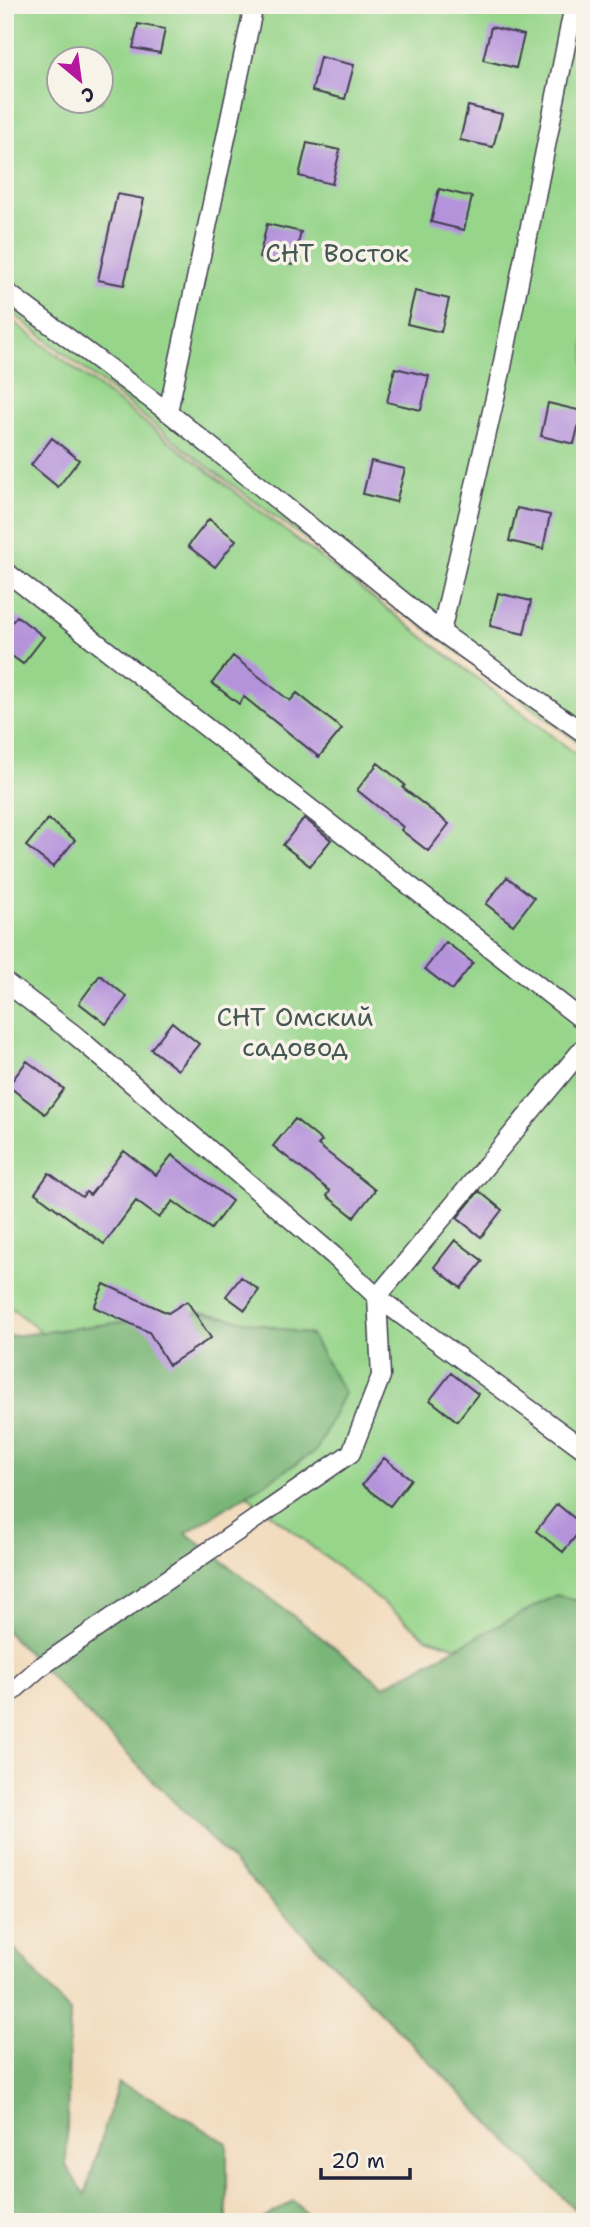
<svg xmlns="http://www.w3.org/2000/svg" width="590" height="2227" font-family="'Shantell Sans',sans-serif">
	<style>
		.green { fill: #97d58b; stroke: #5c7c63; stroke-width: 2; fill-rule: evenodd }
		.forest { fill: #79b677; stroke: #4e6c59; stroke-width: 2 }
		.building { fill: #b593db }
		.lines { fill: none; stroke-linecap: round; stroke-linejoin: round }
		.service-casing { stroke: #413e4f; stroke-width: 21 }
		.service { stroke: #fff; stroke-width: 18 }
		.labels { text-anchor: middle; stroke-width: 7; stroke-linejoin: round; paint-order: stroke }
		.park-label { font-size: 26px; fill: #455853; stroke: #f7f3e8 }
	</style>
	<rect width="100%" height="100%" fill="#f7f3e8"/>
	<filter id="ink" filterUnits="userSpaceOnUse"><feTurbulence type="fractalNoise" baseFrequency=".0143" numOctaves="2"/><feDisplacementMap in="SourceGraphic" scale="14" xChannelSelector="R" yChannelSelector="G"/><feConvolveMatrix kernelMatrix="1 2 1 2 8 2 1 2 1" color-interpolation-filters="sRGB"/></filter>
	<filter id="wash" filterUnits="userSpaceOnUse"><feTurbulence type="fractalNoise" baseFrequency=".00686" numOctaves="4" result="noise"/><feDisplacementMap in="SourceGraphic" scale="28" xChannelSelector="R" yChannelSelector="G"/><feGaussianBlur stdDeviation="1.57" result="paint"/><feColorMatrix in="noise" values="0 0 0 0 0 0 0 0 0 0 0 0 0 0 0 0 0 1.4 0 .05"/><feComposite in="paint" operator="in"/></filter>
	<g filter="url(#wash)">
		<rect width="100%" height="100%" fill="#f2dcbe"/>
		<path class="green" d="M5,5H585V747L199,460L5,307ZM60,60H102V102H60Z
			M5,315L585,761V1688L426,1637L5,1303Z"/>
		<path class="forest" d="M202,1312L311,1335L344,1393L316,1451L186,1533L384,1686L556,1595L585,1602V2220L5,1630V1337Z
			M5,1938L70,2012L66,2166L85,2195L118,2083L152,2098L227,2143V2222H5Z
			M293,2201L316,2222H258Z"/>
		<g id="blocks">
			<path class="building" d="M138,24L165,29L160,53L133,48Z
				M491,27L524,35L516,68L483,60Z
				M320,57L354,65L345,99L312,91Z
				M468,106L502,114L493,147L460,140Z
				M307,143L340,150L332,184L299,176Z
				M439,189L472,197L464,230L431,222Z
				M117,194L144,199L124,285L98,280Z
				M267,224L301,232L293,265L259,258Z
				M415,291L449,299L441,332L407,324Z
				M395,368L429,376L421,410L387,402Z
				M548,403L582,411L574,444L541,436Z
				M52,438L79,460L58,487L31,465Z
				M371,461L405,469L396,502L363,494Z
				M517,508L550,515L543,549L509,541Z
				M209,519L236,540L215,567L188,546Z
				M498,593L531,601L524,634L490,626Z
				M17,616L44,637L23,664L5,651V631Z
				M233,656L290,701L297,693L342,729L319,757L244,697L239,704L212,683Z
				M378,763L405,785L403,788L449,824L428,851L401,830L403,827L357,790Z
				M304,818L331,840L310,866L283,845Z
				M48,819L75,840L53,867L26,846Z
				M507,877L534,898L513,925L486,904Z
				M446,942L473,963L452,990L425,969Z
				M100,975L127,997L106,1024L79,1003Z
				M172,1022L199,1044L178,1070L151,1049Z
				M27,1061L64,1089L45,1114L8,1086Z
				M295,1119L322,1141L318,1145L375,1190L354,1217L327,1196L330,1191L273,1146Z
				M124,1151L156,1175L172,1155L232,1201L211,1229L173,1201L159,1218L136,1201L104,1244L35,1193L49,1173L82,1197L86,1192L90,1195Z
				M479,1191L502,1210L481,1237L457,1218Z
				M455,1240L483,1261L461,1288L434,1267Z
				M241,1277L259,1290L245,1310L226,1296Z
				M104,1284L168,1313L187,1301L211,1338L169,1365L149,1332L94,1307Z
				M451,1373L478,1394L457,1421L430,1400Z
				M384,1458L411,1479L390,1506L362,1485Z
				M557,1504L584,1526L563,1552L536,1531Z"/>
		</g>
	</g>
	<g filter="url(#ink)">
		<use href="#blocks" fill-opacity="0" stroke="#413e4f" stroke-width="2"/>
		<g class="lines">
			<defs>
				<path id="service" d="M5,291L168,412L441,632L585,734
					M168,412L254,5
					M5,571L585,1022
					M441,632L501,372L574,5
					M5,982L75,1035L334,1256L377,1297L381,1376L351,1453L39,1668L5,1698
					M585,1046L377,1297L585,1450"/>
			</defs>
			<use href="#service" class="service-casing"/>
			<use href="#service" class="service"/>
		</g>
	</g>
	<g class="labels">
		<g class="park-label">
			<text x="337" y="262">СНТ Восток</text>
			<text x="295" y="1026">СНТ Омский<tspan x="295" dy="30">садовод</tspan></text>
		</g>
	</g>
	<rect width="590" height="2227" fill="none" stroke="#f7f3e8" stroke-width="28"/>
	<g transform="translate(80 80) rotate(151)"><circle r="33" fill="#f7f3e8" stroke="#a29fa3" stroke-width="2"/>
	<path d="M0-5L12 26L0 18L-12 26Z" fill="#b5179e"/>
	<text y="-10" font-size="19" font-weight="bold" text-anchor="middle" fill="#22223b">С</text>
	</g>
	<path d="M321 2168v10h89v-10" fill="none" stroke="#22223b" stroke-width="3.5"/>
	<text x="331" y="2168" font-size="21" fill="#22223b" stroke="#f7f3e8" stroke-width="5" paint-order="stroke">20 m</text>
</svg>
